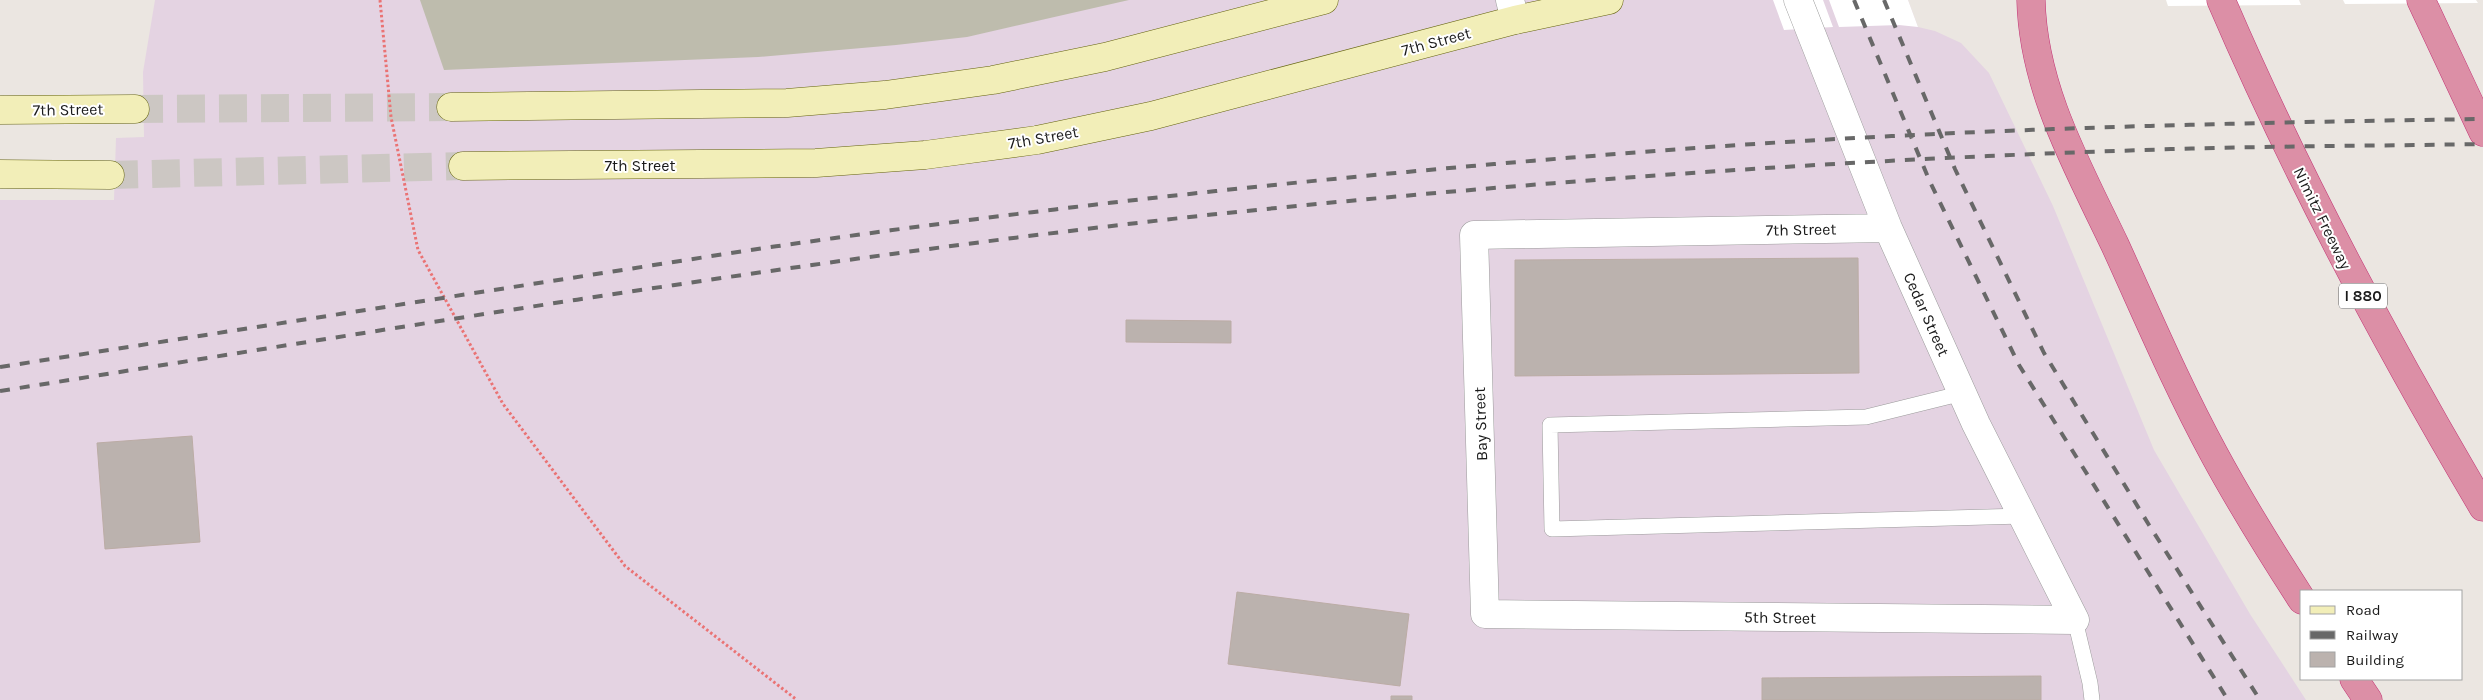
<svg xmlns="http://www.w3.org/2000/svg" width="2483" height="700" font-family="Karla,sans-serif">
	<style>
		.industrial { fill: #e4d3e2 }
		.construction { fill: #bebcad }
		.pier { fill: #fff }
		.building { fill: #bbb2ae; stroke: #bbaca5 }
		.lines { fill: none; stroke-linecap: round; stroke-linejoin: round }
		.secondary-tunnel { stroke: #ccc7c3; stroke-width: 28; stroke-dasharray: 28 14; stroke-linecap: butt }
		.service-casing { stroke: #9b9b9b; stroke-width: 16 }
		.minor-casing { stroke: #9b9b9b; stroke-width: 29 }
		.secondary-casing { stroke: #64630f; stroke-width: 29 }
		.motorway-casing { stroke: #c23575; stroke-width: 29 }
		.path { stroke: #ea7374; stroke-width: 3; stroke-dasharray: 2.5 2.5; stroke-linecap: butt }
		.service { stroke: #fff; stroke-width: 15 }
		.minor { stroke: #fff; stroke-width: 28 }
		.secondary { stroke: #f2eeb8; stroke-width: 28 }
		.motorway { stroke: #dc8fa6; stroke-width: 28 }
		.rail { stroke: #686868; stroke-width: 4; stroke-dasharray: 10 10; stroke-linecap: butt }
		.labels { text-anchor: middle; stroke-width: 4; stroke-linejoin: round; paint-order: stroke }
		.shield { fill: #fff; stroke: #5f5f5f; stroke-width: 1 }
		.shield-label { font-size: 15px; font-weight: bold; fill: #1a1a1a }
		.street-label { font-size: 16px; fill: #1a1a1a; stroke: #fff }
	</style>
	<rect width="100%" height="100%" fill="#ebe6e1"/>
	<path class="industrial" d="M155,0H1908L1918,27L1935,31L1961,43L1989,73L2053,206L2154,450L2250,614L2306,700H0V200H114L116,138L144,137L143,72Z"/>
	<path class="construction" d="M420,0H1129L967,37L896,45L758,57L444,70Z"/>
	<path class="pier" d="M1773,0H1823L1833,27L1784,30Z
		M1829,0H1908L1918,27L1899,25L1839,27Z
		M2166,0H2299L2301,5L2168,6Z
		M2343,0H2476L2478,3L2345,4Z"/>
	<path class="building" d="M1858,258L1859,373L1515,376V260Z
		M1126,320L1231,321V343L1126,342Z
		M192,436L200,542L105,549L97,443Z
		M1237,592L1409,614L1400,686L1228,664Z
		M2041,676V700H1762V678Z
		M1391,696H1412V700H1391Z"/>
	<g class="lines">
		<path class="secondary-tunnel" d="M135,109L451,107
			M110,175L463,166"/>
		<defs>
			<path id="service" d="M1963,393L1866,417L1550,425L1552,529L2023,516
				M2075,620L2090,683L2092,700"/>
			<path id="minor" d="M1510,0L1515,20
				M1798,0L1888,228L1976,424L2075,620L1485,614L1474,235L1888,228"/>
			<path id="secondary" d="M451,107L787,103L885,95L993,80L1105,57L1324,0
				M0,110L135,109
				M463,166L816,163L925,155L1037,140L1151,116L1515,20L1609,0
				M0,174L110,175"/>
			<path id="motorway" d="M2031,0C2033,89 2078,167 2115,245C2147,315 2177,386 2214,454C2241,504 2271,552 2302,600
				M2221,0C2296,175 2386,343 2483,507
				M2421,0L2483,132
				M2354,679L2368,700"/>
		</defs>
		<use href="#service" class="service-casing"/>
		<use href="#minor" class="minor-casing"/>
		<use href="#secondary" class="secondary-casing"/>
		<use href="#motorway" class="motorway-casing"/>
		<path class="path" d="M380,0L391,117L418,250L503,404L625,566L797,700"/>
		<use href="#service" class="service"/>
		<use href="#minor" class="minor"/>
		<use href="#secondary" class="secondary"/>
		<use href="#motorway" class="motorway"/>
		<path class="rail" d="M1854,0L1930,182L2019,365L2228,700
			M1884,0L1955,169L2044,353L2149,525L2260,700
			M0,367L744,251C1042,207 1342,175 1642,152C1922,130 2202,123 2483,119
			M0,391C405,327 810,258 1217,214C1525,182 1835,160 2144,150C2257,146 2370,146 2483,144"/>
	</g>
	<g class="labels">
		<rect class="shield" x="2339" y="283.5" width="48" height="25" rx="4"/>
		<g class="shield-label">
			<text x="2363" y="301">I 880</text>
		</g>
		<g class="street-label">
			<text transform="translate(1436 41) rotate(-15)" y="6">7th Street</text>
			<text transform="translate(68 109) rotate(-1)" y="6">7th Street</text>
			<text transform="translate(1043 137) rotate(-10)" y="6">7th Street</text>
			<text x="640" y="171">7th Street</text>
			<text transform="translate(2323 218) rotate(64)" y="6">Nimitz Freeway</text>
			<text transform="translate(1801 229) rotate(-1)" y="6">7th Street</text>
			<text transform="translate(1927 314) rotate(66)" y="6">Cedar Street</text>
			<text transform="translate(1480 424) rotate(-92)" y="6">Bay Street</text>
			<text transform="translate(1780 617) rotate(1)" y="6">5th Street</text>
		</g>
	</g>
	<rect x="2300" y="590" width="162" height="90" fill="#ffffff" stroke="#a3a3a3"/>
	<rect x="2310" y="606" width="25" height="8" fill="#f2eeb8" stroke="#a3a3a3"/>
	<text x="2346" y="615" font-size="15" fill="#1a1a1a">Road</text>
	<rect x="2310" y="631" width="25" height="8" fill="#686868" stroke="#a3a3a3"/>
	<text x="2346" y="640" font-size="15" fill="#1a1a1a">Railway</text>
	<rect x="2310" y="652" width="25" height="15" fill="#bbb2ae" stroke="#a3a3a3"/>
	<text x="2346" y="665" font-size="15" fill="#1a1a1a">Building</text>
</svg>
